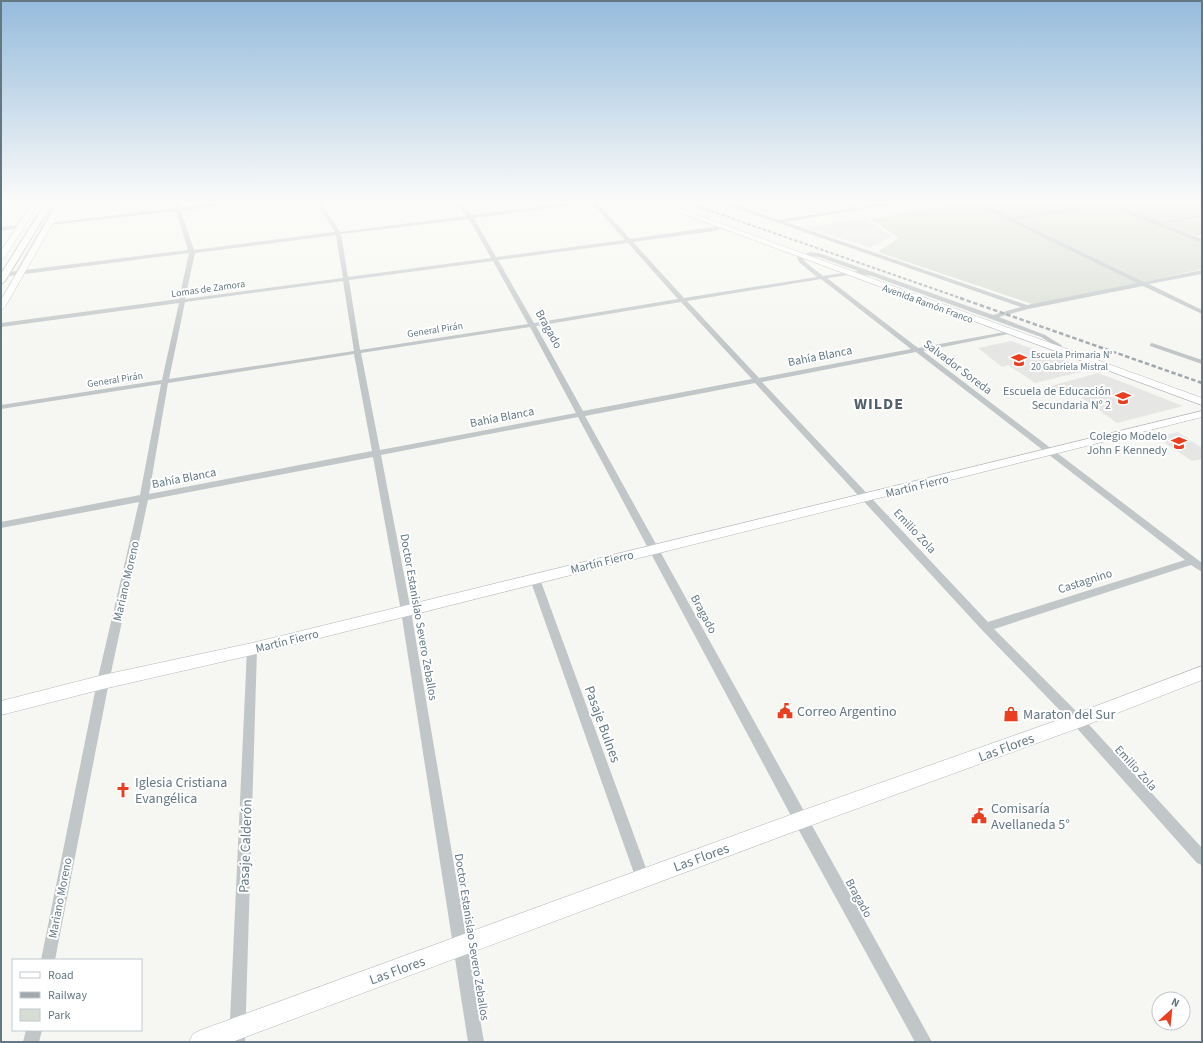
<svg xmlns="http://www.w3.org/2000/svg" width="1203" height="1043" font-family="'Source Sans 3',sans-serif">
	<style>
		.built { fill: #e6e7e5 }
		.green { fill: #d7ddd3 }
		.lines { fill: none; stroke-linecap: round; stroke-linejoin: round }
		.secondary-casing { stroke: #b3b9bd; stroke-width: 1 }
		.primary-casing { stroke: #b4b9bc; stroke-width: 2 }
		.street { fill: #c1c6c8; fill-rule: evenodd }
		.secondary { fill: #fff; fill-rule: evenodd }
		.primary { fill: #fff; fill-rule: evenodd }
		.rail-far1 { stroke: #a1a9ae; stroke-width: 2; stroke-dasharray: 3.5 2; stroke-linecap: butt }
		.rail { stroke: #a1a9ae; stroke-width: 2.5; stroke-dasharray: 4.5 2.5; stroke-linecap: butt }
		.labels { text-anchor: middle; stroke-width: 4; stroke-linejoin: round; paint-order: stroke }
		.far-street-label { font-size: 10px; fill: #647884; stroke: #fff }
		.far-poi-label { font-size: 10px; fill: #647884; stroke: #fff; text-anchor: start }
		.street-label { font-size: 12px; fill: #647884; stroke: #fff }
		.poi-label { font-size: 12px; fill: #647884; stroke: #fff; text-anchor: end }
		.near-poi-label { font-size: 14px; fill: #647884; stroke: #fff; text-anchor: start }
		.near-street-label { font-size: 14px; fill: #647884; stroke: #fff }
		.district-label { font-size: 16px; font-weight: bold; letter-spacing: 1px; fill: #526169; stroke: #fff }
	</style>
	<rect width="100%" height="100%" fill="#f6f6f2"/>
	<path class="built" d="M865,219L892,236L870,248L803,227Z
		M1011,341L1050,355L1089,370L1035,383L1008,365L1002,367L978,348Z
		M1098,373L1117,380L1183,406L1117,423L1071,390L1052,394L1043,388Z
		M1178,432L1202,448V459L1192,461L1156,437Z"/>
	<path class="green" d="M55,202H59L19,270L16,271Z
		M967,202H1105L1202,241V269L1038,306L878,252L899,238L871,219Z
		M1127,202H1171L1177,204L1202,202V215L1158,222L1115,204Z
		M1202,218V235L1197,236L1165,224Z"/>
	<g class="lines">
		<defs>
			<path id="secondary" d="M33,202H40L5,257L1,259V251Z
				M58,202H65L5,307L1,310V300Z
				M651,202H661L1202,398V405Z
				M1202,411V417L252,655L103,689L1,715V701L103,675L252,643Z
				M1202,666V680L1084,726L801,829L232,1042H189L193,1034L201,1030L801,811L1075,714Z"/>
			<path id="primary" d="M46,202H53L5,281L1,284V274Z"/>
		</defs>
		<use href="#secondary" class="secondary-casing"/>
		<use href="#primary" class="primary-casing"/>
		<path class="street" d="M174,202H178L180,208L229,202H246L181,211L194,250L335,232L316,202H321L340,232L467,216L454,202H459L472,215L577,202H597L630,239L728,225V227L714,231L633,242L684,298L817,277L800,263L797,258L810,252L822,254L993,315L1021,307L718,202H726L779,220L849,209L839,202H845L855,208L893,202H906L785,222L1027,305L1137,283L971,202H977L1011,218L1108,202H1121L1113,204L1159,222L1202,215V217L1164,224L1202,239V243L1107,205L1015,220L1144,282L1202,270V274L1149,284L1202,310V314L1143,286L1028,309L999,317L1045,335L1061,345L1062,346L1059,348L1041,337L872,276L856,274L827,278L918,348L1010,331L1011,332L1008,334L923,351L1202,563V572L1191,565L994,629L1082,717L1202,848V865L1197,863L1074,725L982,630L755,383L585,416L932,1042H915L796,825L578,417L381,455L411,611L484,1042H468L401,611L373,457L148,500L109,682L55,960H41L97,682L139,502L1,528V522L140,495L161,384L1,409V405L162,380L179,303L1,327V323L179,299L189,253L1,277V273L188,250L176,211L50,225L48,224L50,223L176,208ZM592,203L625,240L496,257L474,218ZM469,219L491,258L348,277L341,234ZM336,235L343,278L185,299L195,253ZM628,243L678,299L534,323L498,260ZM811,256L819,257L858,271L823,276L804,261L803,259ZM493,261L528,324L360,350L349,280ZM821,279L911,349L759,378L687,301ZM343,281L354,351L169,379L185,302ZM681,302L752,379L583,411L536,326ZM530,327L576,413L380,450L361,353ZM916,352L1185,560L988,622L762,382ZM354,354L372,451L149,494L168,383Z
			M21,225H23V227L1,231V227Z
			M1152,343L1202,360V364L1150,346V344Z
			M535,575L538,576L540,579L650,879L648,884L643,886L638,884L636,879L530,579L532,576Z
			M252,645L256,646L257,649L245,1042H229L247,649L248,646Z
			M26,1030H42L39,1042H23Z"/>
		<use href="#secondary" class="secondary"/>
		<use href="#primary" class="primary"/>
		<path class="rail-far1" d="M685,202L963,299"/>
		<path class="rail" d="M960,298L1202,383"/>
	</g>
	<linearGradient id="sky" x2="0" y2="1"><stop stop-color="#95bbdc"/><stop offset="0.58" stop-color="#fbfbf9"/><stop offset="1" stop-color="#fbfbf9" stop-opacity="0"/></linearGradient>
	<rect width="1203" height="348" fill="url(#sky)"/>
	<defs>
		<symbol id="school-bare" viewBox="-9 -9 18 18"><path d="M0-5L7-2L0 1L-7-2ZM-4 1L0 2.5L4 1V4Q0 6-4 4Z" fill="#e93e1f" stroke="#fff" stroke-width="2.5" paint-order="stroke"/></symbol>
		<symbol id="civic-bare" viewBox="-9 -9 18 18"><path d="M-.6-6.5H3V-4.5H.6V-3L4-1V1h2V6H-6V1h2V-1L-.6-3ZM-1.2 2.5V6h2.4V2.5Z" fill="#e93e1f" stroke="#fff" stroke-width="2.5" paint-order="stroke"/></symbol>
		<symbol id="shop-bare" viewBox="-9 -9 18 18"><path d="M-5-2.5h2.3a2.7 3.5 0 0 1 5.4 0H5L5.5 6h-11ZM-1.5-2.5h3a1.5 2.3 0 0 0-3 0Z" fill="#e93e1f" stroke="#fff" stroke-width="2.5" paint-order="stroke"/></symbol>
		<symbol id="church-bare" viewBox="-9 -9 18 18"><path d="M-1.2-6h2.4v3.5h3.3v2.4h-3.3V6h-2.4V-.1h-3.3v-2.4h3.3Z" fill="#e93e1f" stroke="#fff" stroke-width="2.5" paint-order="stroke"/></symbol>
	</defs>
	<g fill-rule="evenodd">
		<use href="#school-bare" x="1008" y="349" width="22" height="22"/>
		<use href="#school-bare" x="1112" y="387" width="22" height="22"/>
		<use href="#school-bare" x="1168" y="432" width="22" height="22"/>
		<use href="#civic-bare" x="774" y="700" width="22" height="22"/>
		<use href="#shop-bare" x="1000" y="703" width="22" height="22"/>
		<use href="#church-bare" x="112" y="779" width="22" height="22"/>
		<use href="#civic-bare" x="968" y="805" width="22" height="22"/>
	</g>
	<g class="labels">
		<g class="far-street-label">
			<text transform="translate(208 288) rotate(-8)" y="4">Lomas de Zamora</text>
			<text transform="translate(928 303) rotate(20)" y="4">Avenida Ramón Franco</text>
			<text transform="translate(435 329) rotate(-9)" y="4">General Pirán</text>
			<text transform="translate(115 379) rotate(-9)" y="4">General Pirán</text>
		</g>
		<g class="far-poi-label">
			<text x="1031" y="358">Escuela Primaria N°<tspan x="1031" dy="12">20 Gabriela Mistral</tspan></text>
		</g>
		<g class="street-label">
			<text transform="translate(549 329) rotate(61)" y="4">Bragado</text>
			<text transform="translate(820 356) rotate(-11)" y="4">Bahía Blanca</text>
			<text transform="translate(958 367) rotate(37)" y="4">Salvador Soreda</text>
			<text transform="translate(502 417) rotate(-11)" y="4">Bahía Blanca</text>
			<text transform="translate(184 478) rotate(-11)" y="4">Bahía Blanca</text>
			<text transform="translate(917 486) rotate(-14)" y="4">Martín Fierro</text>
			<text transform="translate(915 531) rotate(47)" y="4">Emilio Zola</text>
			<text transform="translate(602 562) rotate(-14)" y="4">Martín Fierro</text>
			<text transform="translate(126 581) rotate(-77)" y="4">Mariano Moreno</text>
			<text transform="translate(1085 581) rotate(-18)" y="4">Castagnino</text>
			<text transform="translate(704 614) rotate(62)" y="4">Bragado</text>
			<text transform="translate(419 617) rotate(80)" y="4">Doctor Estanislao Severo Zeballos</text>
			<text transform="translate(287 641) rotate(-14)" y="4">Martín Fierro</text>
			<text transform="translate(1136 768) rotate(48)" y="4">Emilio Zola</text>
			<text transform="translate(60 898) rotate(-79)" y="4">Mariano Moreno</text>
			<text transform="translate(859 898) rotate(61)" y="4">Bragado</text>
			<text transform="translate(472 937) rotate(81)" y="4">Doctor Estanislao Severo Zeballos</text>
		</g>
		<g class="poi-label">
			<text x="1111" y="395">Escuela de Educación<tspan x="1111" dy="14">Secundaria N° 2</tspan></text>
			<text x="1167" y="440">Colegio Modelo<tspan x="1167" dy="14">John F Kennedy</tspan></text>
		</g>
		<g class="near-poi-label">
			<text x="797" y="716">Correo Argentino</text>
			<text x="1023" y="719">Maraton del Sur</text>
			<text x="135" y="787">Iglesia Cristiana<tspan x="135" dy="16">Evangélica</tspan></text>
			<text x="991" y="813">Comisaría<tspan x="991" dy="16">Avellaneda 5°</tspan></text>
		</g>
		<g class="near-street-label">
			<text transform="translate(603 724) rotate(70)" y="5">Pasaje Bulnes</text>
			<text transform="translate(1006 747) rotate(-20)" y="5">Las Flores</text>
			<text transform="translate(245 846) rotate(-88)" y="5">Pasaje Calderón</text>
			<text transform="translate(701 857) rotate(-20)" y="5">Las Flores</text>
			<text transform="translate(397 970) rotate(-20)" y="5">Las Flores</text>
		</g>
		<g class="district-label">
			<text x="879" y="409">WILDE</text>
		</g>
	</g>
	<rect width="1203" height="1043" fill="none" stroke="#647884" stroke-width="4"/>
	<rect x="12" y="959" width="130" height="72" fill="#ffffff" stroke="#c1c9ce"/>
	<rect x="20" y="972" width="20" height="6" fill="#ffffff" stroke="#c1c9ce"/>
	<text x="48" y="979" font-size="12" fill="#647884">Road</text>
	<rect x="20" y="992" width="20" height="6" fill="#a1a9ae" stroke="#c1c9ce"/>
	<text x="48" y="999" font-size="12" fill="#647884">Railway</text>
	<rect x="20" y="1009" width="20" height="12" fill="#d7ddd3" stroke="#c1c9ce"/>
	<text x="48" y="1019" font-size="12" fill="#647884">Park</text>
	<g transform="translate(1171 1011) rotate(27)"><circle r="19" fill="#ffffff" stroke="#c1c9ce"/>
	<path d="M0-3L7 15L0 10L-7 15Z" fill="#e93e1f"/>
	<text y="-6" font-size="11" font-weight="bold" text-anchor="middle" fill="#647884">N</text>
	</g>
</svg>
